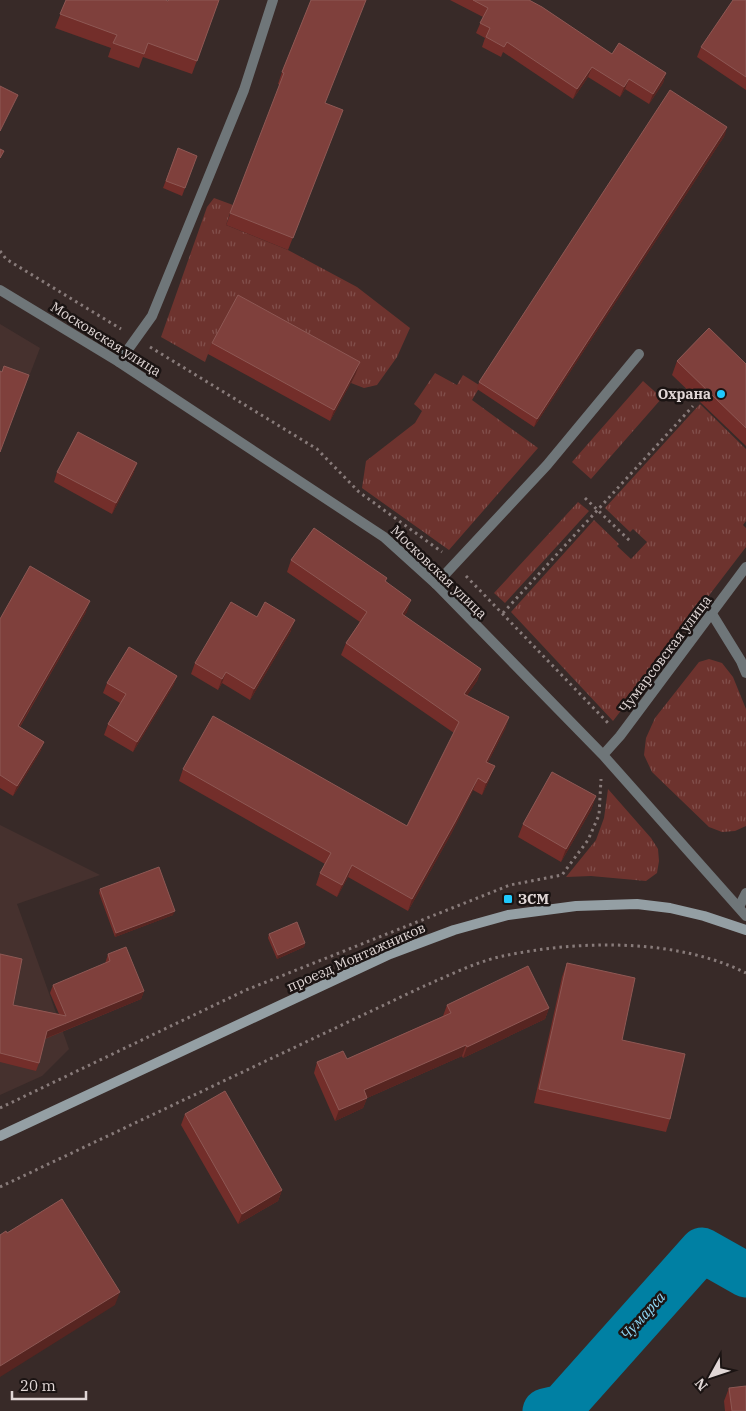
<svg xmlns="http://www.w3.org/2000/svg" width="746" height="1411" font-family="'IBM Plex Serif',serif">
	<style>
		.built { fill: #46312e }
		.grass { fill: url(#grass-tufts) }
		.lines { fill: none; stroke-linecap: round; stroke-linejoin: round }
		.river { stroke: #0080a3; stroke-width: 45 }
		.path { stroke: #887b7a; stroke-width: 3; stroke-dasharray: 2.5 4; stroke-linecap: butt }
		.service { stroke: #6f7679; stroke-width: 10 }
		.minor { stroke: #6f7679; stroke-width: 10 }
		.secondary { stroke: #949fa4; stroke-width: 10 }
		.wall { fill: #732e2a }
		.shaded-wall { fill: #572521 }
		.building { fill: #7f403c; stroke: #8e5854 }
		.poi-dot { fill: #1fc9fd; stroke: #1b1413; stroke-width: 2 }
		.labels { text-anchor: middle; stroke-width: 5; stroke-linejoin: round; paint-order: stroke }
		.street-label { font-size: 14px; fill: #e1d7d6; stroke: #1b1413 }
		.poi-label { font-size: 14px; font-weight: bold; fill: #e1d7d6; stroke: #1b1413; text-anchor: end }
		.water-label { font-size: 15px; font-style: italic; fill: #8ed5f3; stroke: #1b1413 }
	</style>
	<defs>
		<pattern id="grass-tufts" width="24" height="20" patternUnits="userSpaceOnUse" patternTransform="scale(1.25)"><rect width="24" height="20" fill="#6d332e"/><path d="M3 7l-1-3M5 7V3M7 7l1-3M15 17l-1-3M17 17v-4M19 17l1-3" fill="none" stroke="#82504c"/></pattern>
	</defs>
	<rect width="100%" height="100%" fill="#382a28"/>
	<path class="built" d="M0,324L40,348L0,452Z
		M0,825L100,875L17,904L69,1049L42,1076L0,1095Z"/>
	<path class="grass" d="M214,198L233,205L226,225L288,250L357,287L410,328L397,357L377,385L364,388L351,383L356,373L208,354L205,362L161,337L207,207Z
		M435,373L457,385L463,375L479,385L478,390L472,400L538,448L449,550L362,488L366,461L415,423L422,411L414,404Z
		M643,381L662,398L591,479L572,462Z
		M700,404L746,449V521L743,525L746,528V547L613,721L511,612L594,520L619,544L617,546L631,559L647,542L633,529L630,532L605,508Z
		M578,502L589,511L505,603L494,593Z
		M709,659L722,663L733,677L746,709V826L735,831L722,832L709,827L652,772L644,755L646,738L655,718L699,662Z
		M608,789L651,838L658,849L659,861L657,873L646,881L591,876L566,877L596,840L604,818Z"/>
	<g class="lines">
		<path class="river" d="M545,1411L562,1407L702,1250L746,1275"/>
		<path class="path" d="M0,251L6,259L121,329
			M150,347L317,449L359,492L442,552
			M585,498L630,541
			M466,576L609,724
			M503,613L693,406
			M0,1108L246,990L510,885L562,875L588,840L599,815L601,779
			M0,1187L422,987C448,976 475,962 503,956C579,940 676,938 746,973"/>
		<path class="service" d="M119,362L152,316L244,90L273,0
			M436,584L547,465L639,354
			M712,614L741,661L746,673
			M739,907L746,893"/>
		<path class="minor" d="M0,290L119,362L384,537L436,584L603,755L746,916
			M603,755L620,736L746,567"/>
		<path class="secondary" d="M0,1136L390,954L454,930L508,915L576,906L637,904L670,908L704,916L746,930"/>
	</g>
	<path class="wall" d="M66,0L168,1L219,0L192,74L143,57L139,68L108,57L111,48L55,28Z
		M311,0L325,103L338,122L288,250L226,225L280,85L278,84L282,72Z
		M450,0H529L612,54L666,73L663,83L649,104L625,89L620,97L588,77L573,99L503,52L501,57L482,47L485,38L476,33L483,17Z
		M746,0V90L697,57L701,47Z
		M725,135L534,427L477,389L479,382Z
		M178,148L197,156L182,196L163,188Z
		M212,343L360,362L356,373L330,421L208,354Z
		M677,361L746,364V446L672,375Z
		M137,463L133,474L112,514L54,482L57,472Z
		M291,560L387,578L386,581L407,612L404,616L481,669L477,681L467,695L509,717L505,729L488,762L490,778L482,795L473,790L451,834L408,911L348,877L337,897L316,885L320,873L325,864L179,781L183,769L407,826L454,733L341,655L346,643L360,622L287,572Z
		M86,612L20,727L44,742L40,752L13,796L0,788V619Z
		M257,617L291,631L250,700L222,683L218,690L191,674L195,663Z
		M177,676L173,686L133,752L104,735L108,724L120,703L103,693L107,683Z
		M596,796L591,810L561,862L518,837L523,824Z
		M100,889L173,915L115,937L99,893Z
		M269,934L305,943L304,947L277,959L268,938Z
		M0,954L13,1005L59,1014L50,993L53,985L105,964L108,954L144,991L141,999L45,1039L39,1063L36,1071L0,1062Z
		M567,963L622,1040L670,1119L666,1132L534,1103L562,977Z
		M447,1005L549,1008L545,1019L463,1058L462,1056L367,1098L363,1108L335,1121L314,1073L317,1062L347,1059L443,1016Z
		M185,1114L282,1190L278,1201L238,1224L181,1125Z
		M729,1388L746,1411H725L724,1401Z"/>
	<path class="shaded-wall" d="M592,67L588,77L573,99L577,89Z
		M666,73L663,83L649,104L653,94Z
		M629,79L625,89L620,97L624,87Z
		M727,127L725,135L534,427L537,419Z
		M360,362L356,373L330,421L334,410Z
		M137,463L133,474L112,514L116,503Z
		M411,600L407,612L397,626L402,614Z
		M90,601L86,612L14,736L18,726Z
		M295,620L291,631L250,700L254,689Z
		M481,669L477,681L460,706L464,694Z
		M226,672L222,683L218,690L222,679Z
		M177,676L173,686L133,752L137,742Z
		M509,717L505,729L482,774L486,762Z
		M44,742L40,752L13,796L17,786Z
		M495,766L490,778L482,795L486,783Z
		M478,778L473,790L451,834L408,911L412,899Z
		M596,796L591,810L561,862L566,849Z
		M352,865L348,877L337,897L342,885Z
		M175,911L173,915L115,937L116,933Z
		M305,943L304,947L277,959L278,955Z
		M144,991L141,999L44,1039L47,1031Z
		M549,1008L545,1019L463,1058L467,1047Z
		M466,1045L462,1056L367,1098L363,1108L335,1121L339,1110L364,1090Z
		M282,1190L278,1201L238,1224L242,1214Z
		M120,1292L115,1305L0,1377V1366Z"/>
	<path class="building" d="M66,0H165L168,1L169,0H219L197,61L148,43L144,54L113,43L117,35L60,14Z
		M311,0H366L325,103L343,110L293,238L230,213L284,73L282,72Z
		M473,0H529L542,7L612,54L619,43L666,73L653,94L629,79L624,87L592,67L577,89L507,42L504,47L486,37L490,28L480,23L488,8Z
		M733,0H746V77L701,47Z
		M0,86L18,95L0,131Z
		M670,90L727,127L537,419L479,382Z
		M178,148L197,156L185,188L166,181Z
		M0,149L4,151L0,158Z
		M238,295L360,362L334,410L212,343Z
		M709,328L746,364V428L677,361Z
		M4,366L29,375L0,452V371L2,372Z
		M78,432L137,463L116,503L57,472Z
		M314,528L387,578L385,581L411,600L402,614L481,669L464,694L509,717L486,762L495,766L486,783L478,778L455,822L412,899L352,865L342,885L320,873L331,853L183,769L213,716L407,826L459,722L346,643L367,612L291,560Z
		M30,566L90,601L18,726L44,742L17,786L0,775V619Z
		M231,602L257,617L265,602L295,620L254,689L226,672L222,679L195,663Z
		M129,647L177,676L137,742L108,724L126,694L107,683Z
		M552,772L596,796L566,849L523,824Z
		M159,867L175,911L116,933L100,889Z
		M297,922L305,943L278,955L269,934Z
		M126,947L144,991L47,1031L39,1063L0,1053V954L22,959L13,1005L66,1016L53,985L110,961L108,954Z
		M567,963L635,978L622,1040L685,1054L670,1119L539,1089Z
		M528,966L549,1008L467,1047L466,1045L364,1090L367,1098L339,1110L317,1062L343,1051L347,1059L451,1013L447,1005Z
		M225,1091L282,1190L242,1214L185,1114Z
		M62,1199L120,1292L0,1366V1235L6,1231L7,1233Z
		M746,1386V1411H732L729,1388Z"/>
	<g class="poi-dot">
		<circle cx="721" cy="394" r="5"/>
		<rect x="503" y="894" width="10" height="10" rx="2.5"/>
	</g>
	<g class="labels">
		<g class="street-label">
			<text transform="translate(106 339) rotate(32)" y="5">Московская улица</text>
			<text transform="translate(439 572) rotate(44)" y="5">Московская улица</text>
			<text transform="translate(665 654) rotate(-53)" y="5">Чумарсовская улица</text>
			<text transform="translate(356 957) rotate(-24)" y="5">проезд Монтажников</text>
		</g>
		<g class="poi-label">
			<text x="711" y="399">Охрана</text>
			<text x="518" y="904" text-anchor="start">ЗСМ</text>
		</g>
		<g class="water-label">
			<text transform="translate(643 1316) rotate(-48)" y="5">Чумарса</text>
		</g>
	</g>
	<g transform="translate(711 1376) rotate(230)" stroke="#1b1413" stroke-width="4" paint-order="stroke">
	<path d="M0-4L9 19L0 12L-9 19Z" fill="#e1d7d6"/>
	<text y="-8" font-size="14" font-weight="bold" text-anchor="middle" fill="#e1d7d6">N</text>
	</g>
	<path d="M12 1391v8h74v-8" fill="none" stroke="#e1d7d6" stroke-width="2.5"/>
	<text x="20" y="1391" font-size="15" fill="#e1d7d6" stroke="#1b1413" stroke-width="4" paint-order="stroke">20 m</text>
</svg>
